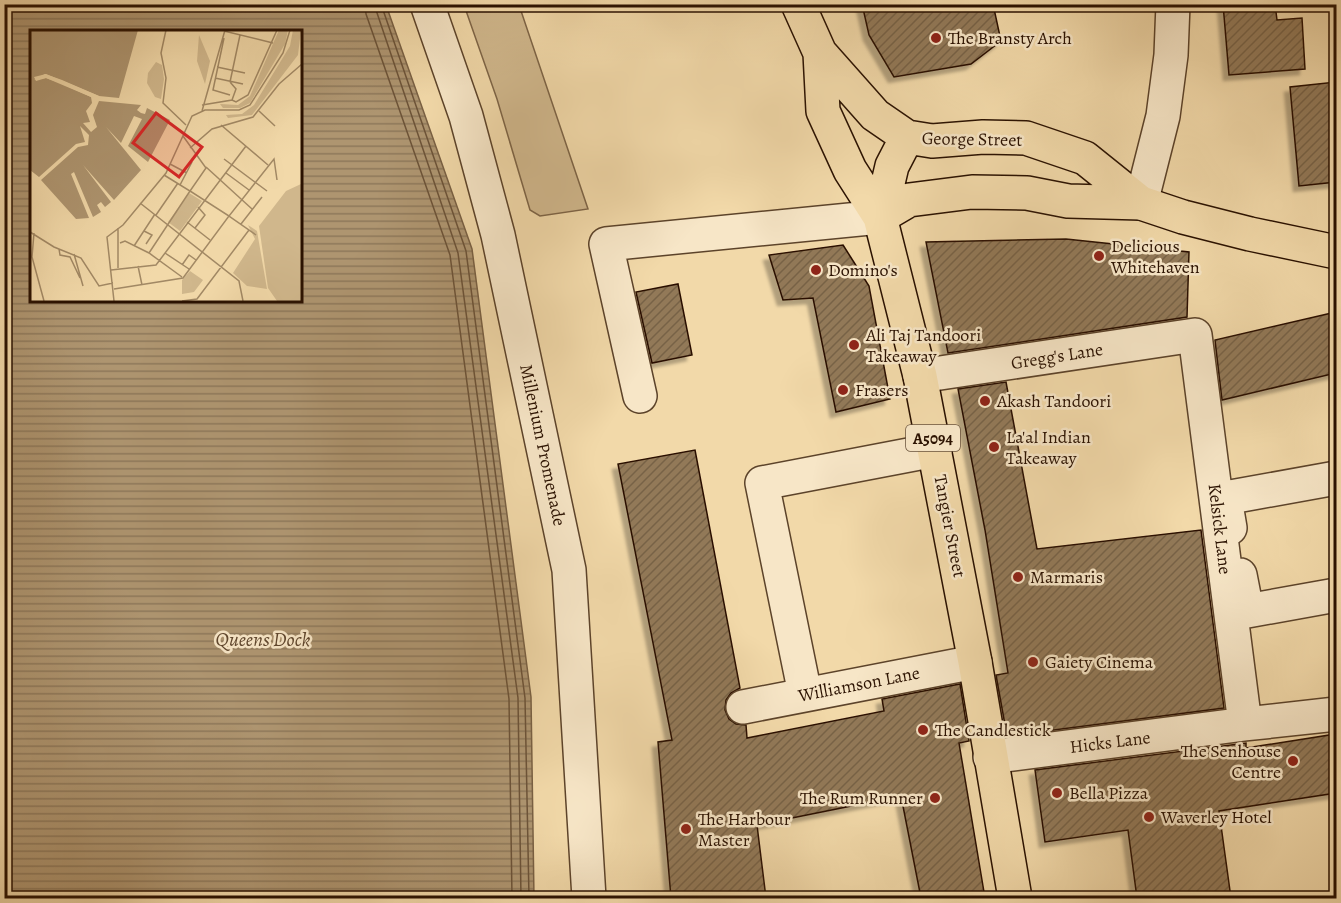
<svg xmlns="http://www.w3.org/2000/svg" width="1341" height="903" font-family="Alegreya,serif">
	<style>
		.grass { fill: #d0b78c; stroke: #7d6446; stroke-width: 1.5 }
		.water { fill: url(#water-rules); stroke: #796043; stroke-width: 1.5; fill-rule: evenodd }
		.lines { fill: none; stroke-linecap: round; stroke-linejoin: round }
		.shore { stroke: #6c5338; stroke-width: 1.5 }
		.building { fill: url(#building-hatch); stroke: #2a1100; stroke-width: 1.5; filter: url(#shadow) }
		.minor-casing { stroke: #5c432a; stroke-width: 36 }
		.major-casing { stroke: #2a1100; stroke-width: 36 }
		.minor { stroke: #f7e6c7; stroke-width: 33 }
		.major { stroke: #f2d9a9; stroke-width: 33 }
		.poi-dot { fill: #8f2418; stroke: #f7e6c7; stroke-width: 2 }
		.labels { text-anchor: middle; stroke-width: 5; stroke-linejoin: round; paint-order: stroke }
		.shield { fill: #f7e6c7; stroke: #68513c; stroke-width: 1.5 }
		.shield-label { font-size: 16px; font-weight: bold; fill: #2a1100 }
		.poi-label { font-size: 18px; fill: #2a1100; stroke: #f7e6c7; text-anchor: start }
		.street-label { font-size: 18px; fill: #2a1100; stroke: #f7e6c7 }
		.water-label { font-size: 20px; font-style: italic; fill: #5f462d; stroke: #f7e6c7 }
		.inset-road { fill: none; stroke: #a28965; stroke-width: 1.5 }
		.view { fill: #d62828; fill-opacity: 0.15; stroke: #d62828; stroke-width: 3 }
		.inset-edge { fill: none; stroke: #2a1100; stroke-width: 3 }
	</style>
	<defs>
		<pattern id="water-rules" width="6" height="5" patternUnits="userSpaceOnUse" patternTransform="scale(1.5)"><rect width="6" height="5" fill="#ae9570"/><path d="M0 2.5h6" fill="none" stroke="#8e785a"/></pattern>
		<pattern id="building-hatch" width="6" height="6" patternUnits="userSpaceOnUse" patternTransform="scale(1.5)"><rect width="6" height="6" fill="#927958"/><path d="M-1 1l2-2M0 6l6-6M5 7l2-2" fill="none" stroke="#776246"/></pattern>
		<filter id="shadow"><feDropShadow dx="-5.5" dy="5.5" stdDeviation="1.5" flood-color="#0004"/></filter>
	</defs>
	<rect width="100%" height="100%" fill="#f2d9a9"/>
	<filter id="stains"><feTurbulence type="fractalNoise" baseFrequency=".00333" numOctaves="4"/><feColorMatrix values="0 0 0 0 .2 0 0 0 0 .09 0 0 0 0 .02 0 0 0 .5 -.17"/></filter>
	<radialGradient id="worn" r=".72"><stop offset=".6" stop-color="#630" stop-opacity="0"/><stop offset="1" stop-color="#630" stop-opacity=".3"/></radialGradient>
	<path class="grass" d="M464,5H519L588,209L540,216L530,210L497,99Z"/>
	<path class="water" d="M5,4L386,5L472,249L531,697L534,898H5ZM32,32H300V300H32Z"/>
	<g class="lines">
		<path class="shore" d="M365,4L366,14L450,255L509,699L512,898
			M374,4L458,253L518,698L521,898
			M381,4L466,251L525,698L529,898"/>
	</g>
	<path class="building" d="M862,4H993L1001,41L971,64L894,77L869,35Z
		M1223,4H1275L1277,20L1302,18L1305,69L1229,75Z
		M1336,82V182L1299,186L1290,87Z
		M1066,239L1189,252L1187,317L948,353L926,242Z
		M843,245L869,286L890,399L836,412L813,298L783,300L769,255Z
		M678,284L692,355L652,363L636,292Z
		M1336,312V373L1222,400L1215,340Z
		M1006,382L1037,549L1201,530L1224,708L1007,736L996,675L1008,673L985,530L958,389Z
		M695,450L740,688L731,693L726,700L725,710L729,719L736,724L746,725L747,738L884,711L882,699L960,684L969,741L959,743L985,898H921L901,796L757,825L766,898H671L658,742L672,740L618,464Z
		M1336,734V793L1219,811L1231,898H1137L1128,830L1045,842L1035,770L1246,743V748Z"/>
	<g class="lines">
		<defs>
			<path id="minor" d="M427,4L466,116L498,235L569,570L589,898
				M1141,203L1163,116L1171,55L1173,4
				M920,376L1195,335L1245,724
				M640,396L606,244L880,217
				M1230,528L1225,498L1336,478
				M1240,575L1247,611L1336,595
				M805,694L762,483L935,450
				M743,707L975,662
				M990,757L1245,724L1336,714"/>
			<path id="major" d="M798,4L820,53L875,115L907,137L932,141L983,137L1026,138L1085,158L1141,203
				M820,53L823,111L850,170L880,217L920,376L975,662L1015,898
				M880,217L909,200L972,192L1027,193L1068,201L1141,203L1183,217L1250,234L1336,252
				M880,217L892,166L907,137"/>
		</defs>
		<use href="#minor" class="minor-casing"/>
		<use href="#major" class="major-casing"/>
		<use href="#minor" class="minor"/>
		<use href="#major" class="major"/>
	</g>
	<g class="poi-dot">
		<circle cx="936" cy="38" r="6"/>
		<circle cx="1099" cy="256" r="6"/>
		<circle cx="816" cy="270" r="6"/>
		<circle cx="854" cy="345" r="6"/>
		<circle cx="843" cy="390" r="6"/>
		<circle cx="985" cy="401" r="6"/>
		<circle cx="994" cy="447" r="6"/>
		<circle cx="1018" cy="577" r="6"/>
		<circle cx="1033" cy="662" r="6"/>
		<circle cx="923" cy="730" r="6"/>
		<circle cx="1293" cy="761" r="6"/>
		<circle cx="1057" cy="793" r="6"/>
		<circle cx="935" cy="798" r="6"/>
		<circle cx="1149" cy="817" r="6"/>
		<circle cx="686" cy="829" r="6"/>
	</g>
	<g class="labels">
		<rect class="shield" x="906" y="425" width="54" height="26" rx="4.5"/>
		<g class="shield-label">
			<text x="933" y="444">A5094</text>
		</g>
		<g class="poi-label">
			<text x="948" y="44">The Bransty Arch</text>
			<text x="1111" y="252">Delicious<tspan x="1111" dy="21">Whitehaven</tspan></text>
			<text x="828" y="276">Domino's</text>
			<text x="866" y="341">Ali Taj Tandoori<tspan x="866" dy="21">Takeaway</tspan></text>
			<text x="855" y="396">Frasers</text>
			<text x="997" y="407">Akash Tandoori</text>
			<text x="1006" y="443">La'al Indian<tspan x="1006" dy="21">Takeaway</tspan></text>
			<text x="1030" y="583">Marmaris</text>
			<text x="1045" y="668">Gaiety Cinema</text>
			<text x="935" y="736">The Candlestick</text>
			<text x="1281" y="757" text-anchor="end">The Senhouse<tspan x="1281" dy="21">Centre</tspan></text>
			<text x="1069" y="799">Bella Pizza</text>
			<text x="923" y="804" text-anchor="end">The Rum Runner</text>
			<text x="1161" y="823">Waverley Hotel</text>
			<text x="698" y="825">The Harbour<tspan x="698" dy="21">Master</tspan></text>
		</g>
		<g class="street-label">
			<text transform="translate(972 139) rotate(1)" y="6">George Street</text>
			<text transform="translate(1057 356) rotate(-9)" y="6">Gregg's Lane</text>
			<text transform="translate(543 445) rotate(78)" y="6">Millenium Promenade</text>
			<text transform="translate(950 526) rotate(79)" y="6">Tangier Street</text>
			<text transform="translate(1220 529) rotate(83)" y="6">Kelsick Lane</text>
			<text transform="translate(859 684) rotate(-11)" y="6">Williamson Lane</text>
			<text transform="translate(1110 742) rotate(-7)" y="6">Hicks Lane</text>
		</g>
		<g class="water-label">
			<text x="263" y="646">Queens Dock</text>
		</g>
	</g>
	<g transform="translate(30 30)">
		<rect width="272" height="272" fill="#f2d9a9"/>
		<path d="M126,32L132,35L134,49L131,69L125,67L117,53L118,43Z" fill="#d0b78c"/>
		<path d="M249,0H258L255,14L220,73L210,78H193L190,74L208,75L220,66ZM263,0H271L268,25L222,85L198,88L196,85L212,84L224,75L260,16ZM169,5L180,31L175,54L167,31ZM271,154V271H247L238,258L229,196L256,161Z" fill="#d0b78c"/>
		<path d="M159,163L172,171L150,201L138,192ZM218,195L227,201L237,259L217,256L203,243L225,209ZM160,241L173,250L164,262L152,264V250Z" fill="#d0b78c"/>
		<path d="M0,0H108L89,68L69,66L16,44L4,47L6,51L16,48L30,53L61,67L62,73L56,81L60,92L53,93L61,102L67,97L63,85L69,71L111,75L107,80L111,83L115,84L117,78L140,90L118,132L98,116L112,89L104,86L91,113L76,97L111,140L84,170L53,135L81,172L75,177L71,172L67,175L71,182L63,187L44,142L41,144L59,188L46,189L11,150L48,117L58,115L59,105L50,96L55,112L46,114L9,147L0,140Z" fill="#ae9570"/>
		<path d="M15,44L32,50L69,66L61,67L16,48L4,50Z" fill="#f2d9a9"/>
		<path class="inset-road" d="M136,0L131,23L136,48L133,73L156,95M194,1L243,13M194,8L183,60L200,65M187,37L215,43M185,48L213,54M200,52L210,5M272,61V143M202,70L206,72L218,65L247,0M172,75L202,70L206,59L200,52M172,81L195,0M229,81L245,96M191,95L238,135M160,118L182,99L223,87L249,54L272,34M194,129L237,161M140,134L157,143M176,137L222,179M196,143L219,160M150,155L162,132M110,173L209,251L213,271M126,185L148,153M157,192L180,210M211,194L232,167M165,198L175,185L168,177M114,201L122,205L116,214M0,202L24,217L51,228L69,256L83,253M4,203L2,227L14,271M226,205L199,186L244,129L247,150M90,213L95,211L119,223L152,247M104,216L125,184M29,219L30,225L40,227L50,248M119,223L160,161L134,145M135,223L159,239M44,224L53,256M152,235L159,225L166,230M108,236L112,255M88,238V198M81,240L126,235L216,116M84,259L153,248L199,186L160,161L176,138L153,106M84,271L77,207L93,195L136,143L162,86L175,80H209L220,75L253,23L260,0M152,271L167,269L219,200"/>
		<path class="view" d="M126,83L172,117L149,147L103,113Z"/>
		<rect width="272" height="272" class="inset-edge"/>
	</g>
	<rect width="1341" height="903" fill="none" stroke="#f2d9a9" stroke-width="24"/>
	<rect x="6" y="6" width="1329" height="891" fill="none" stroke="#2a1100" stroke-width="3"/>
	<rect x="12" y="12" width="1317" height="879" fill="none" stroke="#2a1100" stroke-width="1.5"/>
	<rect width="100%" height="100%" filter="url(#stains)"/>
	<rect width="100%" height="100%" fill="url(#worn)"/>
</svg>
